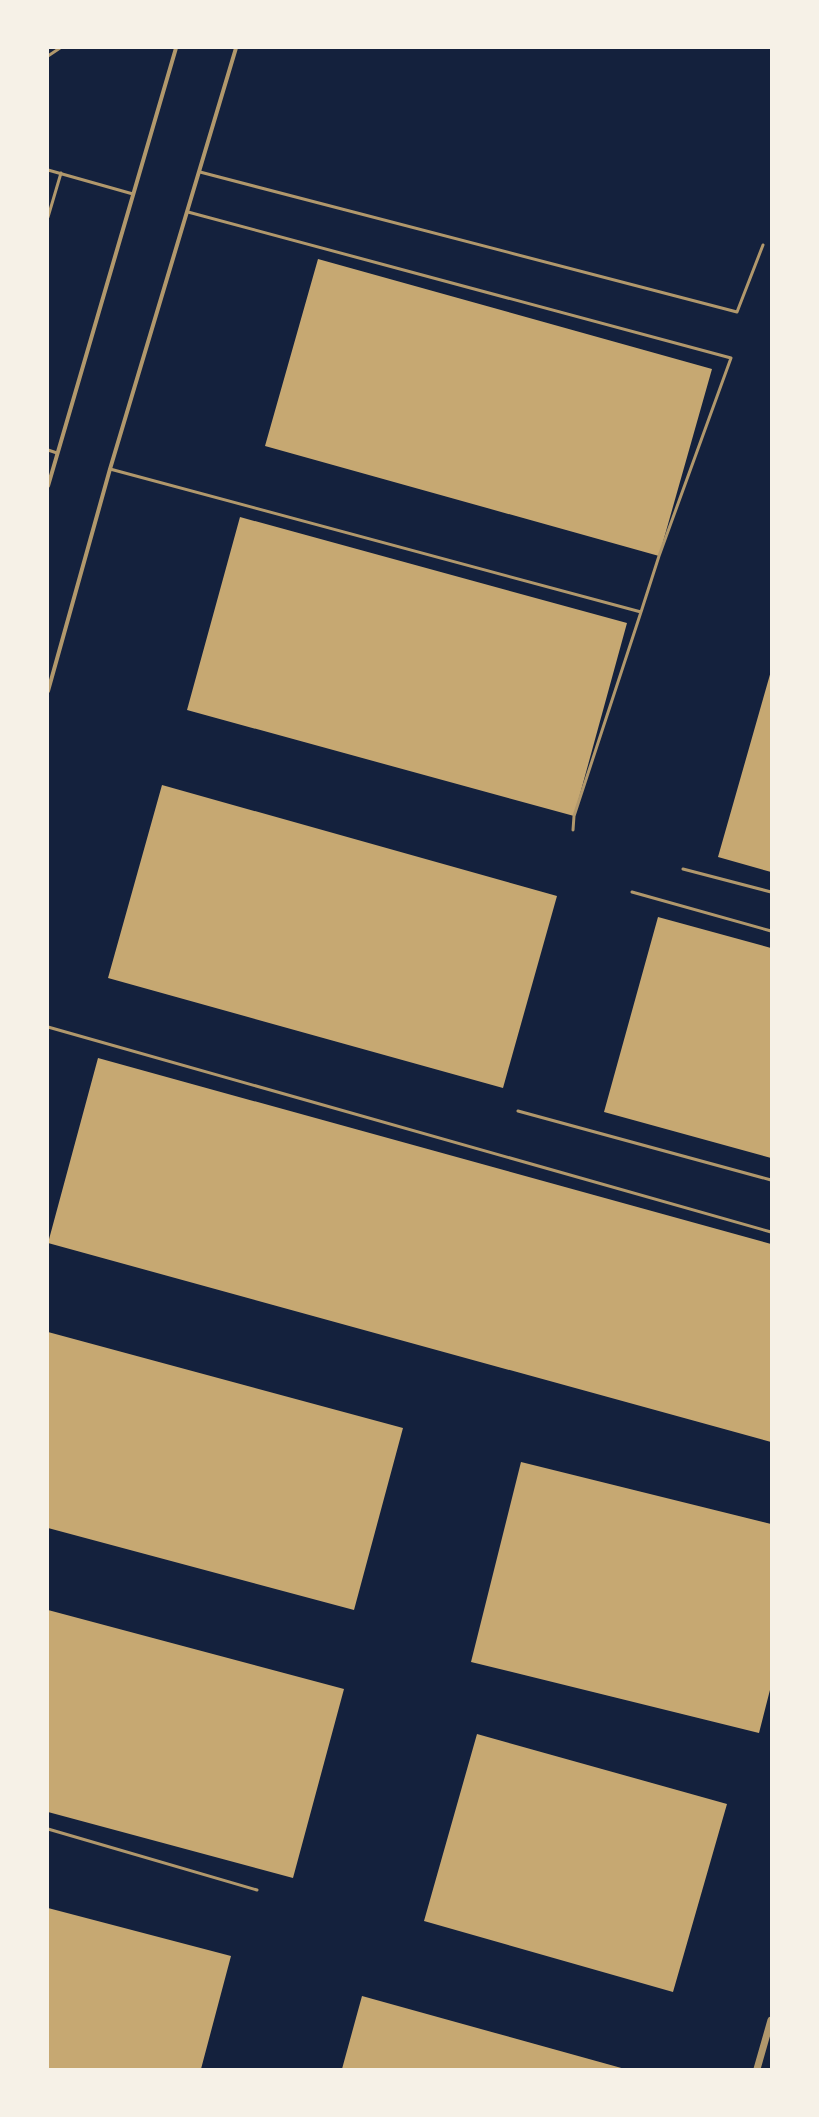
<svg xmlns="http://www.w3.org/2000/svg" width="819" height="2117" font-family="'Asap Condensed',sans-serif">
	<style>
		.building { fill: #c6a872 }
		.lines { fill: none; stroke-linecap: round; stroke-linejoin: round }
		.service { stroke: #b1986c; stroke-width: 3 }
		.minor { stroke: #b1986c; stroke-width: 4 }
		.tertiary { stroke: #b1986c; stroke-width: 7 }
	</style>
	<rect width="100%" height="100%" fill="#14213d"/>
	<path class="building" d="M318,259L712,369L659,556L265,446Z
		M240,517L627,623L574,816L187,710Z
		M771,671V872L718,857Z
		M162,785L557,896L503,1088L108,978Z
		M658,917L771,948V1158L604,1112Z
		M98,1058L771,1244V1442L48,1243Z
		M48,1332L403,1428L354,1610L48,1528Z
		M521,1462L771,1524V1686L759,1733L471,1662Z
		M48,1610L344,1689L293,1878L48,1812Z
		M477,1734L727,1804L673,1992L424,1921Z
		M48,1908L231,1956L201,2069H48Z
		M362,1996L625,2069H342Z"/>
	<g class="lines">
		<path class="service" d="M48,56L60,48
			M48,170L133,194
			M200,172L737,312L763,245
			M188,212L731,358L659,556L641,612
			M48,217L61,173
			M48,450L57,453
			M110,469L641,612L574,816L573,830
			M683,869L771,892
			M632,892L771,931
			M48,1027L771,1232
			M518,1111L771,1180
			M48,1829L257,1890"/>
		<path class="minor" d="M48,486L176,48
			M48,691L110,469L236,48"/>
		<path class="tertiary" d="M757,2069L771,2020"/>
	</g>
	<rect width="819" height="2117" fill="none" stroke="#f6f1e7" stroke-width="98"/>
</svg>
